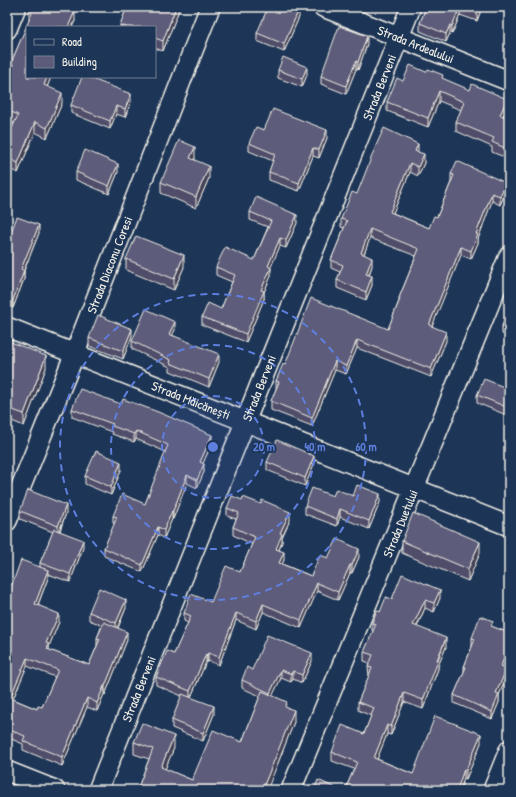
<svg xmlns="http://www.w3.org/2000/svg" width="516" height="797" font-family="'Patrick Hand',sans-serif">
	<style>
		.lines { fill: none; stroke-linecap: round; stroke-linejoin: round }
		.street-casing { stroke: #f4f1e8; stroke-width: 22 }
		.street { stroke: #1d3557; stroke-width: 19 }
		.wall { fill: #504e69; stroke: #f4f1e8; fill-rule: evenodd }
		.shaded-wall { fill: #414055; stroke: #f4f1e8 }
		.building { fill: #5d5b7a; stroke: #f4f1e8; fill-rule: evenodd }
		.ring { fill: none; stroke: #5e7fdd; stroke-width: 2; stroke-dasharray: 7 5 }
		.labels { text-anchor: middle; stroke-width: 3.5; stroke-linejoin: round; paint-order: stroke }
		.street-label { font-size: 13px; fill: #f4f1e8; stroke: #1d3557 }
		.centre { fill: #5e7fdd; stroke: #1d3557; stroke-width: 2 }
		.ring-label { font-size: 12px; text-anchor: middle; font-weight: bold; fill: #5e7fdd; stroke: #1d3557; stroke-width: 3.5; stroke-linejoin: round; paint-order: stroke }
	</style>
	<rect width="100%" height="100%" fill="#1d3557"/>
	<filter id="ink" filterUnits="userSpaceOnUse"><feTurbulence type="fractalNoise" baseFrequency=".025" numOctaves="2"/><feDisplacementMap in="SourceGraphic" scale="8" xChannelSelector="R" yChannelSelector="G"/><feConvolveMatrix kernelMatrix="1 2 1 2 8 2 1 2 1" color-interpolation-filters="sRGB"/></filter>
	<g filter="url(#ink)">
		<g class="lines">
			<defs>
				<g id="street">
					<path id="s1" d="M323,7L509,81"/>
					<path d="M7,29L16,7"/>
					<path id="s2" d="M7,327L509,526"/>
					<path id="s3" d="M7,521L69,368L210,7"/>
					<path d="M7,771L55,790"/>
					<path id="s4" d="M98,790L411,7"/>
					<path id="s5" d="M291,790L509,256"/>
					<path d="M493,790L509,750"/>
				</g>
			</defs>
			<use href="#street" class="street-casing"/>
			<use href="#street" class="street"/>
		</g>
		<path class="wall" d="M31,7H73L72,10L75,21L72,27H27V77H51L47,87L62,103L47,138L35,132L18,173L7,168V139L14,123L7,120V78L11,69V63L29,21V12Z
			M127,7H180L163,51L155,48V27H120V25Z
			M426,7H482L477,21L460,15L452,34L450,33L446,42L420,31V23Z
			M299,17L284,52L257,41V33Z
			M367,44L358,70L356,69L346,94L321,84V76Z
			M278,70L307,75L302,87L278,78Z
			M443,79L507,108L504,116L509,118V159L492,152V147L456,131V122L461,110L439,101L428,127L387,111V102L403,81Z
			M131,102L125,117L116,114L110,129L71,113V105Z
			M264,130L327,138L319,158L313,156L299,191L269,180V172L273,161L249,151V143Z
			M418,152L424,163L418,176L410,172L393,213L429,228L437,217L451,182V174L506,191L500,205L492,201L478,239V243L471,259L461,255L432,326L446,341L431,377L357,348L346,374L335,370L312,426L271,410V401L276,389V381L285,365L388,329L399,301V298L416,256L370,238L364,254L372,266L369,275L372,285L366,300L337,288V280L340,272L331,268V260L344,228L341,227V219L357,194Z
			M195,158V160L209,178L196,208L161,193V182Z
			M76,172H118L109,194L76,180Z
			M250,212L297,223L286,248L280,246L270,267L271,276L264,292V299L246,342L202,325V317L221,309L232,282L216,275V267L254,260L268,227L250,220Z
			M39,233L24,271V279L13,308L7,306V242Z
			M126,259L184,267L174,290L126,270Z
			M509,311V337L502,334V326Z
			M175,330L172,335L219,362L209,387L170,371V367L132,349V341Z
			M132,336L123,359L89,346V338Z
			M7,351L46,368L24,426L7,419Z
			M509,389V416L477,403V395Z
			M72,409L212,443L203,463L204,472L197,488L187,483L173,519H172L164,538L158,535L142,572L104,556V548L115,524L113,523V516L145,504L166,452L136,439L134,442L112,434V432L72,417Z
			M267,462L314,464L305,486L267,470Z
			M121,470L111,495L85,484V476Z
			M333,496H353L380,502L369,529L340,517L337,526L305,514V506Z
			M227,508L290,520L282,537V542L279,550L284,560L282,564L311,576L328,558L359,557L352,573H350L338,600L317,591L301,628L263,612L256,629L236,620L219,665L208,661L207,663L206,662L191,697L214,714L203,741L172,728V720L182,696L156,685V677L174,654L188,623L184,621V613L211,602L240,572L252,544L233,535V527L236,519L227,516Z
			M20,511L66,513L60,531L83,548L70,582L48,574V578L38,605L59,622L49,646V650L89,665L97,646V638L102,625L89,620V612L126,608L118,628L127,640L105,695L104,694L97,711L87,707L62,766L23,750V744L7,737V595L40,567V563L53,532L20,519ZM27,666L55,677L42,707L37,709L13,699Z
			M402,541L480,553L468,581L402,553Z
			M440,598L434,612L425,608L417,627L446,647L438,666V669L423,709L404,702L391,735L387,734L377,759L413,774L481,743L466,779L464,778L460,790H345L354,769L332,761V752L364,734L371,716L358,710V702L369,676L368,667L370,663L364,661V652L373,632L372,631V623L380,612L392,599Z
			M493,627L509,633V652L503,667L507,676L499,695V702L492,719L454,703V695L464,672V667L472,646V638Z
			M312,661L302,683L293,679L291,682L281,678L272,696L294,722L276,768L137,790L149,759L134,754V742L174,748L165,769L192,780L242,742L260,696L242,688V680L252,670Z"/>
		<path class="shaded-wall" d="M69,7H73L68,18V8Z
			M176,7H180L163,51V41Z
			M460,7V15L452,34V26Z
			M479,7H482L477,21V13Z
			M299,9V17L284,52V44Z
			M75,11V21L72,27H68Z
			M450,25V33L446,42V34Z
			M367,36V44L358,70V62Z
			M356,61V69L346,94V86Z
			M307,67V75L302,87V79Z
			M47,77H51L44,95V85Z
			M439,91V101L428,127V118Z
			M62,93V103L47,138V128Z
			M131,94V102L125,117V109Z
			M507,99V108L500,124V115Z
			M116,106V114L110,129V121Z
			M35,122V132L18,173V163Z
			M327,130V138L319,158V150Z
			M418,144V152L415,151Z
			M195,147V158L190,170V158Z
			M313,148V156L299,191V183Z
			M424,154V163L418,176V167Z
			M410,163V172L390,220V212Z
			M118,164V172L109,194V186Z
			M209,166V178L196,208V197Z
			M506,183V191L500,205V196Z
			M492,193V201L478,239V243L471,259V251L476,234Z
			M297,215V223L286,248V240Z
			M39,225V233L21,277V269Z
			M370,229V238L361,262V253Z
			M280,238V246L268,274V266Z
			M461,247V255L429,334V325Z
			M184,255V267L174,290V279Z
			M372,258V266L366,282V274Z
			M271,268V276L264,292V299L246,342V334L261,290Z
			M24,271V279L13,308V300Z
			M372,276V285L366,300V292Z
			M175,322V330L169,342V334Z
			M132,329V336L123,359V351Z
			M446,332V341L431,377V369Z
			M357,340V348L346,374V366Z
			M219,354V362L209,387V379Z
			M46,356V368L24,426V414Z
			M335,361V370L312,426V418Z
			M136,431V439L134,442V434Z
			M212,435V443L200,470V462Z
			M314,456V464L305,486V478Z
			M121,462V470L111,495V487Z
			M204,464V472L197,488V480Z
			M187,475V483L173,519V511Z
			M380,494V502L369,529V521Z
			M66,505V513L58,534V526Z
			M340,509V517L337,526V519Z
			M172,511V519L164,538V530Z
			M290,512V520L282,537V542L276,557V549L280,533Z
			M158,527V535L142,572V565Z
			M83,540V548L70,582V574Z
			M480,542V553L468,581V569Z
			M359,549V557L352,573V565Z
			M284,552V560L279,571V563Z
			M350,565V573L338,600V592Z
			M48,570V578L35,612V604Z
			M317,583V591L301,628V620Z
			M440,590V598L434,612V603Z
			M126,600V608L116,631V623Z
			M425,600V608L413,634V625Z
			M263,604V612L256,629V621Z
			M236,613V620L219,665V657Z
			M59,614V622L49,646V652L47,657L46,643Z
			M127,632V640L105,695V686Z
			M446,638V647L438,666V669L423,709V700Z
			M509,645V652L501,673V666Z
			M208,653V661L207,663V655Z
			M312,653V661L302,683V675Z
			M206,654V662L190,699V691Z
			M27,658V666L10,706V698Z
			M507,668V676L499,695V702L492,719V712L496,693Z
			M281,670V678L270,701V693Z
			M293,671V679L291,682V674Z
			M104,686V694L97,711V703Z
			M404,693V702L391,735V727Z
			M87,698V707L62,766V757Z
			M214,706V714L203,741V733Z
			M294,710V722L276,768L267,790H262Z
			M387,725V734L374,767V758Z
			M481,734V743L466,779V770Z
			M174,736V748L161,779V767Z
			M464,769V778L460,790H457Z"/>
		<path class="building" d="M31,7H69L68,8L75,11L68,27H27V77H47L44,85L62,93L47,128L35,122L18,163L7,158V139L18,115L7,110V78L13,64L11,63L32,13L29,12Z
			M127,7H176L163,41L155,38V27H127L120,25Z
			M268,7H295L299,9L284,44L257,33Z
			M426,7H460L452,26L450,25L446,34L420,23Z
			M461,7H479L477,13Z
			M339,26L367,36L358,62L356,61L346,86L321,76Z
			M283,57L307,67L302,79L278,70Z
			M410,65L426,72L428,69L443,75L442,78L470,90L472,84L507,99L500,115L509,118V150L492,142L494,138L456,122L464,102L439,91L428,118L387,102L397,78L403,81Z
			M82,77H87L131,94L125,109L116,106L110,121L71,105Z
			M273,109L327,130L319,150L313,148L299,183L269,172L275,154L249,143L256,127L264,130Z
			M384,128L418,144L415,151L424,154L418,167L410,163L390,212L429,228L434,216L437,217L454,175L451,174L457,161L506,183L500,196L492,193L476,234H478L471,251L461,247L429,325L446,332L431,369L357,340L346,366L335,361L312,418L271,401L279,382L276,381L283,364L285,365L311,298L388,329L400,299L399,298L419,249L370,229L361,253L372,258L366,274L372,276L366,292L337,280L343,265L331,260L347,221L341,219L352,192L357,194L375,148Z
			M179,140L195,147L190,158L209,166L196,197L161,182Z
			M85,150L118,164L109,186L76,172Z
			M256,197L297,215L286,240L280,238L268,266L271,268L261,290L264,291L246,334L202,317L208,303L221,309L235,275L216,267L225,247L254,260L271,221L250,212Z
			M17,217L39,225L21,269L24,271L13,300L7,298V242Z
			M136,236L184,255L174,279L126,259Z
			M146,309L175,322L169,334L219,354L209,379L170,363L171,360L132,341Z
			M508,311H509V329L502,326Z
			M98,315L132,329L123,351L89,338Z
			M11,342L46,356L24,414L7,408V351Z
			M484,379L509,389V408L477,395Z
			M80,389L121,404L123,399L158,412L212,435L200,462L204,464L197,480L187,475L173,511H172L164,530L158,527L142,565L104,548L117,517L113,516L122,494L145,504L168,445L136,431L134,434L112,426L113,424L72,409Z
			M277,440L314,456L305,478L267,462Z
			M96,451L121,462L111,487L85,476Z
			M357,485L380,494L369,521L340,509L337,519L305,506L312,488L333,496L336,489L353,496Z
			M28,490L66,505L58,526L20,511Z
			M232,496L242,500L243,497L261,504L262,500L290,512L280,533L282,534L276,549L284,552L279,563L311,576L320,555L328,558L337,539L359,549L352,565H350L338,592L317,583L301,620L263,604L256,621L236,613L219,657L208,653L207,655L206,654L190,691L156,677L167,651L174,654L191,616L184,613L191,594L211,602L226,566L240,572L255,537L233,527L239,513L227,508Z
			M413,513L480,542L468,569L402,541Z
			M54,529L83,540L70,574L40,563Z
			M21,560L48,570L35,604L59,614L46,643L49,644L47,649L89,665L100,639L97,638L104,622L127,632L105,686H104L97,703L87,698L62,757L23,741L25,736L7,729V595L8,593H9ZM27,658L58,670L42,707L38,706L37,709L10,698Z
			M402,574L440,590L434,603L425,600L413,625L446,638L437,660L438,661L423,700L404,693L391,727L387,725L374,758L413,774L435,716L481,734L466,770L464,769L457,790H345L357,762L332,752L342,725L364,734L374,708L358,702L372,668L368,667L373,655L364,652L376,624L372,623L377,610L380,612L386,597L392,599Z
			M99,588L126,600L116,623L89,612Z
			M480,616L493,621L491,626L509,633V645L501,666L507,668L496,693L499,694L492,712L454,695L466,667H464L475,639L472,638Z
			M267,635L312,653L302,675L293,671L291,674L281,670L270,693L242,680L247,667L252,670Z
			M262,691L287,702L285,707L294,710L276,756L262,790H137L153,749L134,742L142,723L174,736L161,767L192,780L213,730L242,742Z
			M182,694L214,706L203,733L172,720Z
			M318,780L340,790H314Z"/>
	</g>
	<circle cx="213" cy="447" r="51" fill="#5e7fdd" fill-opacity=".12"/>
	<g class="ring">
		<circle cx="213" cy="447" r="51"/>
		<circle cx="213" cy="447" r="102"/>
		<circle cx="213" cy="447" r="153"/>
	</g>
	<g class="labels">
		<g class="street-label">
			<text dy="5" stroke="none"><textPath href="#s1" startOffset="100">Strada Ardealului</textPath></text>
			<text dy="5" stroke="none"><textPath href="#s4" startOffset="757">Strada Berveni</textPath></text>
			<text dy="5" stroke="none"><textPath href="#s3" startOffset="276">Strada Diaconu Coresi</textPath></text>
			<text dy="5" stroke="none"><textPath href="#s4" startOffset="433">Strada Berveni</textPath></text>
			<text dy="5" stroke="none"><textPath href="#s2" startOffset="198">Strada Măicănești</textPath></text>
			<text dy="5" stroke="none"><textPath href="#s5" startOffset="288">Strada Duetului</textPath></text>
			<text dy="5" stroke="none"><textPath href="#s4" startOffset="109">Strada Berveni</textPath></text>
		</g>
	</g>
	<circle cx="213" cy="447" r="6" class="centre"/>
	<g class="ring-label">
		<text x="264" y="451">20 m</text>
		<text x="315" y="451">40 m</text>
		<text x="366" y="451">60 m</text>
	</g>
	<rect width="516" height="797" fill="none" stroke="#1d3557" stroke-width="24"/>
	<rect x="12" y="12" width="492" height="773" fill="none" stroke="#f4f1e8" stroke-width="1.5" filter="url(#ink)"/>
	<rect x="26" y="26" width="130" height="52" fill="#1d3557" stroke="#738091"/>
	<rect x="34" y="39" width="20" height="6" fill="#1d3557" stroke="#738091"/>
	<text x="62" y="46" font-size="12" fill="#f4f1e8">Road</text>
	<rect x="34" y="56" width="20" height="12" fill="#5d5b7a" stroke="#738091"/>
	<text x="62" y="66" font-size="12" fill="#f4f1e8">Building</text>
</svg>
